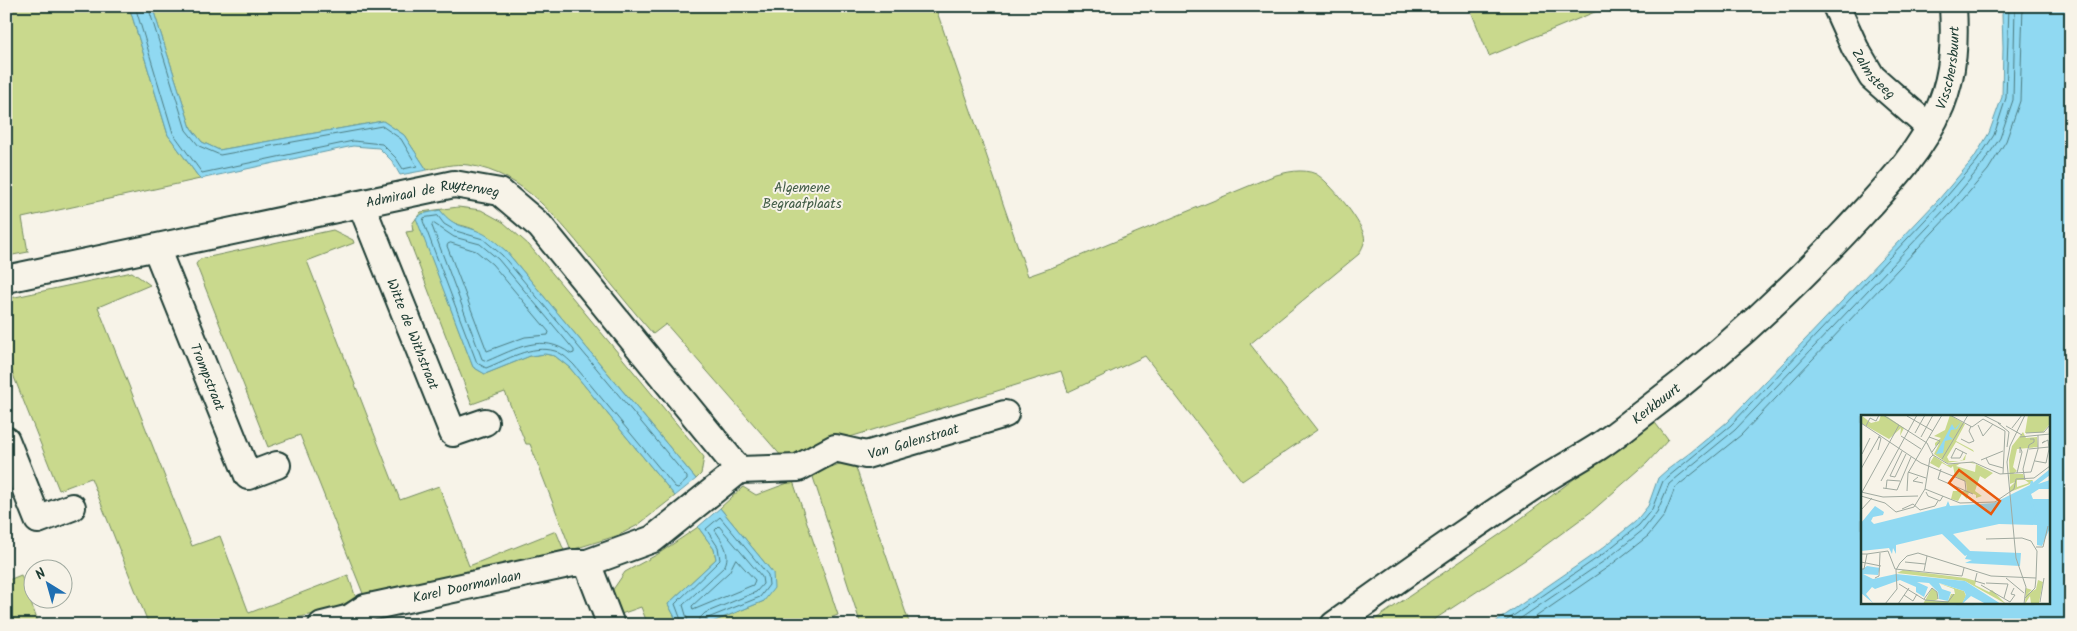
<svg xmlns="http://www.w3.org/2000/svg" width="2077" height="631" font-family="Kalam,sans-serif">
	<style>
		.green { fill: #c9d98d; stroke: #748b60 }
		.water { fill: #90d9f2; stroke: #639ba6; fill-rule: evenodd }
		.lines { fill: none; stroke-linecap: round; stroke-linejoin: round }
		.shore { stroke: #4c7b80; stroke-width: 1 }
		.street-casing { stroke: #1f3d34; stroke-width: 30 }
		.street { stroke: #f7f3e8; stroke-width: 26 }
		.labels { text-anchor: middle; stroke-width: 4; stroke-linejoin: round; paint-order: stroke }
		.street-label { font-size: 14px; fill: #1f3d34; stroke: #f7f3e8 }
		.park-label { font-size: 14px; fill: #415c46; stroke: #f7f3e8 }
		.inset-river { fill: none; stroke: #90d9f2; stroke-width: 2.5 }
		.inset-road { fill: none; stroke: #a1aaa0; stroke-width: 1 }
		.view { fill: #e8590c; fill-opacity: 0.15; stroke: #e8590c; stroke-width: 2.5 }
		.inset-edge { fill: none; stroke: #1f3d34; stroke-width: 2.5 }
	</style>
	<rect width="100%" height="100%" fill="#f7f3e8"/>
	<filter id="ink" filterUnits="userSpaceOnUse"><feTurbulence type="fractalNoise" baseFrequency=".02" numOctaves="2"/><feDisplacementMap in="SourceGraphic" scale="10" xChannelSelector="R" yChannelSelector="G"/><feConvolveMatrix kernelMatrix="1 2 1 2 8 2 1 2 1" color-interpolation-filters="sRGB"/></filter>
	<g filter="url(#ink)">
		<path class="green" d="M6,6H129L168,135L200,179L22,218L28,252L8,256L6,248Z
			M152,6H935L1028,276L1051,268L1273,176C1286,172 1303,168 1316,174C1329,181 1360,220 1364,235C1366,242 1362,248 1359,254L1250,344L1317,430L1242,481L1145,356L1068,392L1061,371L783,458L666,324L653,334C633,311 614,287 595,264C561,223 525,173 468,165C454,163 441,167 427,170L404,135L383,121L219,150L202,142L191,128Z
			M1469,6H1609L1489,56Z
			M458,207L481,210L503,222L529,245L704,457L701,474L696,479L506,251C496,245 487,236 477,231C460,222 454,229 440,210L422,214L417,219L473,367L485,374L530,356L545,354L555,356L570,368L675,496L638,525L619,535L571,550L530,444H526L505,392L472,404L406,232L413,231L412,224L421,212Z
			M333,230L353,240L354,243L307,261L400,500L439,486L469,566L556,531L565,553L364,596L300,435L268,447L196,264L200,259Z
			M132,272L150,285L98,307L192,546L220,536L249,613L348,575L356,598L329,611L262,625H149L91,478L59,490L6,357V299Z
			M1653,420L1668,440L1647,463L1592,511L1528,558L1426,625H1367L1499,535Z
			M853,459L910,625H861L812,474Z
			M793,481L838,615L813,625H705L764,601L773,573L720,508L743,487L756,495Z
			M698,527L714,549L716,559L668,604L679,625H648L641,607L621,614L612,591L625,572L658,554Z
			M21,575L39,625H6V581Z"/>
		<path class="water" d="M129,6H152L191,128L202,142L219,150L383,121L404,135L427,170L400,175L392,161L379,148L353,146L200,179L168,135Z
			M2004,6H2071V625H1491L1600,550L1635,522L1648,506L1658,478L1667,470L1691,452L1727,422L1939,199L1974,158L1989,133L2002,97L2003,47L2002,15ZM1862,416H2048V602H1862Z
			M440,210C456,230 465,224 484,234C492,238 499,245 506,251L696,479L675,496L570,368L555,356L545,354L530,356L485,374L473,367L416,218L422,214Z
			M720,508L773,573L774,588L764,601L705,625H679L668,604L716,559L714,549L698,527Z"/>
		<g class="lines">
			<path class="shore" d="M135,6L173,133L202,173L353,141L382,144L396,158L403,169L417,166L401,139L382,126L220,155L199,146L186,130L148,6
				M438,216L444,224L456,231L483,239L502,255L687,477V480L678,488L675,487L574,365C569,360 562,353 555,351C531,344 507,360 486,368L477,363L423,221L424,218Z
				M433,223L454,237L480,244L498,259L574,350V353L571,354C542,332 516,349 487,361L482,359L432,226Z
				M451,243L476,251L492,264L549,332L548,335L525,337L487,351L447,246L448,244Z
				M736,559L755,580L753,585L693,610L692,606L729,572Z
				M683,625L675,604L720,560L718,547L706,529L720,517L768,575L769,585L760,597L708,618L705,625
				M689,625L683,605L724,567C732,554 722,541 715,530L719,526L762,577L763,584L756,592L705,613L700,618L699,625
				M1500,625L1603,554L1639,525L1652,509L1663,481L1731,425L1942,202L1977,161L1994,135L2006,98L2009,6
				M1511,625L1607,559L1643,530L1657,512L1669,484L1735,430L1947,207L1982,165L2000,138L2013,100L2015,6
				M1524,625L1611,565L1648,536L1664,516L1675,488L1741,435L1952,212L1988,170L2006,141L2020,101L2023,6"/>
			<defs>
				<g id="street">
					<path id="s1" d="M1836,6L1855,48L1872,77L1929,127"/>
					<path id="s2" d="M361,204L453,433L485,422"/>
					<path id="s3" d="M156,248L248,476L277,465"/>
					<path id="s4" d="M6,279L454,184L500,192L540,226L739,470"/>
					<path d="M6,440L38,520L72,507"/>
					<path id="s5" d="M739,470L798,468L835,448L866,455L1005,414"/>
					<path d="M587,563L611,625"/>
					<path id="s6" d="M322,625L350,618L365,608L573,563H587L653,539L739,470"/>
					<path id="s7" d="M1334,625C1402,576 1470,528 1540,482C1559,470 1579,459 1598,447C1615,436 1630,423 1646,411C1718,357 1784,297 1846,231C1881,193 1921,154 1941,105C1954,72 1955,41 1953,6"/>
				</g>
			</defs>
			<use href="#street" class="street-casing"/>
			<use href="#street" class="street"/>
		</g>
	</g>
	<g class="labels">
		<g class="street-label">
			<text dy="5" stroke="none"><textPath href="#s7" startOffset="845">Visschersbuurt</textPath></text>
			<text dy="5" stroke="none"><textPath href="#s1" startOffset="78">Zalmsteeg</textPath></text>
			<text dy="5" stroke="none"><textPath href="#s4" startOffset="436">Admiraal de Ruyterweg</textPath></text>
			<text dy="5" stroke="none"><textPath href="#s2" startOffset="140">Witte de Withstraat</textPath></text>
			<text dy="5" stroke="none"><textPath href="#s3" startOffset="139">Trompstraat</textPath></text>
			<text dy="5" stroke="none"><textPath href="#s7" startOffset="391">Kerkbuurt</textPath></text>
			<text dy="5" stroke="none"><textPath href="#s5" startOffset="182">Van Galenstraat</textPath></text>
			<text dy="5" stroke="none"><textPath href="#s6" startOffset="151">Karel Doormanlaan</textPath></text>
		</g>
		<g class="park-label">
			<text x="802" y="192">Algemene<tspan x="802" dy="16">Begraafplaats</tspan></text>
		</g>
	</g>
	<g transform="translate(1861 415)">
		<rect width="189" height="189" fill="#f7f3e8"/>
		<path d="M0,0L10,8L18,6L20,0L27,2L43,13L39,21L40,13L28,24L0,8ZM89,0L104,9L95,26L112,35L113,37L95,27L86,42L88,46H101L105,39L104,45L86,48L73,39L78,29L74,31V28L80,23L73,21L84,15ZM167,0H189V9L182,17H189L164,18ZM162,17L165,23L176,22L177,32L156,34L152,52L156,56L152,59H162L164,65H156V72L168,68L164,65H172L169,69L149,77V72L154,67L149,69L148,45L151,31ZM73,41L86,50L100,48L95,51L114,57L115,49L105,47H111L132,58L124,64L119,61L114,76L121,81L115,83V80L108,77L106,84L101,79L97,86L90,84L92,76H106L105,67L94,61L92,51L90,53L81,48L78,53L69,48ZM42,155L104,163L115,166L114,170L128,177L131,175L145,189L104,166L36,158ZM177,165L182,167L178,188L170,189L169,181L164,189L165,173L171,175L166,179L175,174ZM77,168L103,176L105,181L101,189H62L71,173L76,177L77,184L73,186H87L90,179H94L93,174Z" fill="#c9d98d"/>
		<path d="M100,7L96,14L90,15L88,21L92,24L84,26L82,38L75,39L91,9L94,14ZM189,54V60L177,69L189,65V74H178L170,79L172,84H189V113L181,131L176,130V110L138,109L92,119L109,136L160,138L159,151L104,148L111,145L104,144L106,140L104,141L81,119L35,130V139L32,133L31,139L28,133L0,136V108L14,91L23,97L22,100L12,102L10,106L13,109L85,91L87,86L89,91L133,88L169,70ZM6,151L19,153L17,160L2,159L12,164L35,159L104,166L140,189H125L110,181L101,189L105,180L103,176L78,168L81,174L90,177L87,186L78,184L77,177L68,168L56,167L67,172L63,182L55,177V172L39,165L14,174L11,172L5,179L12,188L0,178V155Z" fill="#90d9f2"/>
		<path class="inset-river" d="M171,66L168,83L178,107L179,122H183M0,110L7,117L5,126L0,129"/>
		<path class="inset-road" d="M22,0L66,28L72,40M89,0L111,12L122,4L144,16L142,59M122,0L140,9M46,1L72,16M0,8L60,48L104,66L105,76M137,8L148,17L146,32M117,10L122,21L132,9M5,11L9,3L15,6L18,0M145,11L161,20M151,13L161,0M54,18L64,0M165,18L183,17L189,10M40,21L60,34M60,22L72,0M68,22L79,26L71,37M159,22L189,19M100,24L108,28L113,26L108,16L110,11M168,34L188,32M17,35L20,23L17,22M41,36L29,61L34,62L45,39M102,37L99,43H90L95,33L96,34L106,39M1,39L9,23M125,43L128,49L142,53M81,44L107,0M120,45L142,36M174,46L185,48L188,34L187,25L181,28L184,26M0,54L19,20M80,54L77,64L112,79M47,57L65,63M156,58L161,37L159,32V38M57,62L52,66L62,68M164,65L162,54L168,30L173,27V24H169M20,66L56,0M22,73L36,75L50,42M25,74L26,65L39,66M64,74L69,43L72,40L87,49L112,47L139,59L170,57L177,34V20M64,74L99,88L134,87M46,76L47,58L81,0M0,77L22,82L57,81M65,77L67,81L79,86L82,81M0,79L38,10M0,81L24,88L35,97L53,92L64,74M134,87L153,74L155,64L173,63L189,51M41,94L52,89L59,95L74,91L77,86M0,95L11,83M125,124L161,123L170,126L176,136L175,163M175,132H182L187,111M0,139H6L3,154H0M6,139L27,136L34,154L101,161L103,153M0,147L20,151M44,147L64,149M63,156L66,141M116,158L114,166L124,169M14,163L18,161L19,138M145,163L163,178M125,168L147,169L143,183M38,169L64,185L87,187L93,179M120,170L149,187L154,180L150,179L153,173M43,180L52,186L56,179M63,184L71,173L76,177L77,184M179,187L183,163M24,189L36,174L35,155L39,148L46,141L57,138L130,161L175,163L174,173L164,183M37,189L48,173M163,189L165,172L155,143L146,47L149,31L164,0"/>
		<path class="view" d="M98,55L139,86L130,99L88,68Z"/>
		<rect width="189" height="189" class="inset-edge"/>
	</g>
	<rect width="2077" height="631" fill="none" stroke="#f7f3e8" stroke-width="25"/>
	<rect x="12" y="12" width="2052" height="606" fill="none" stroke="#1f3d34" stroke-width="2" filter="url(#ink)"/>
	<g transform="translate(48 584) rotate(323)"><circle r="24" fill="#f7f3e8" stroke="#a1aaa0"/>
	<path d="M0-4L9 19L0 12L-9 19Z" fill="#1f6fb2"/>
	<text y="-8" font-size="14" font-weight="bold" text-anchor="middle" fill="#1f3d34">N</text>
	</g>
</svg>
